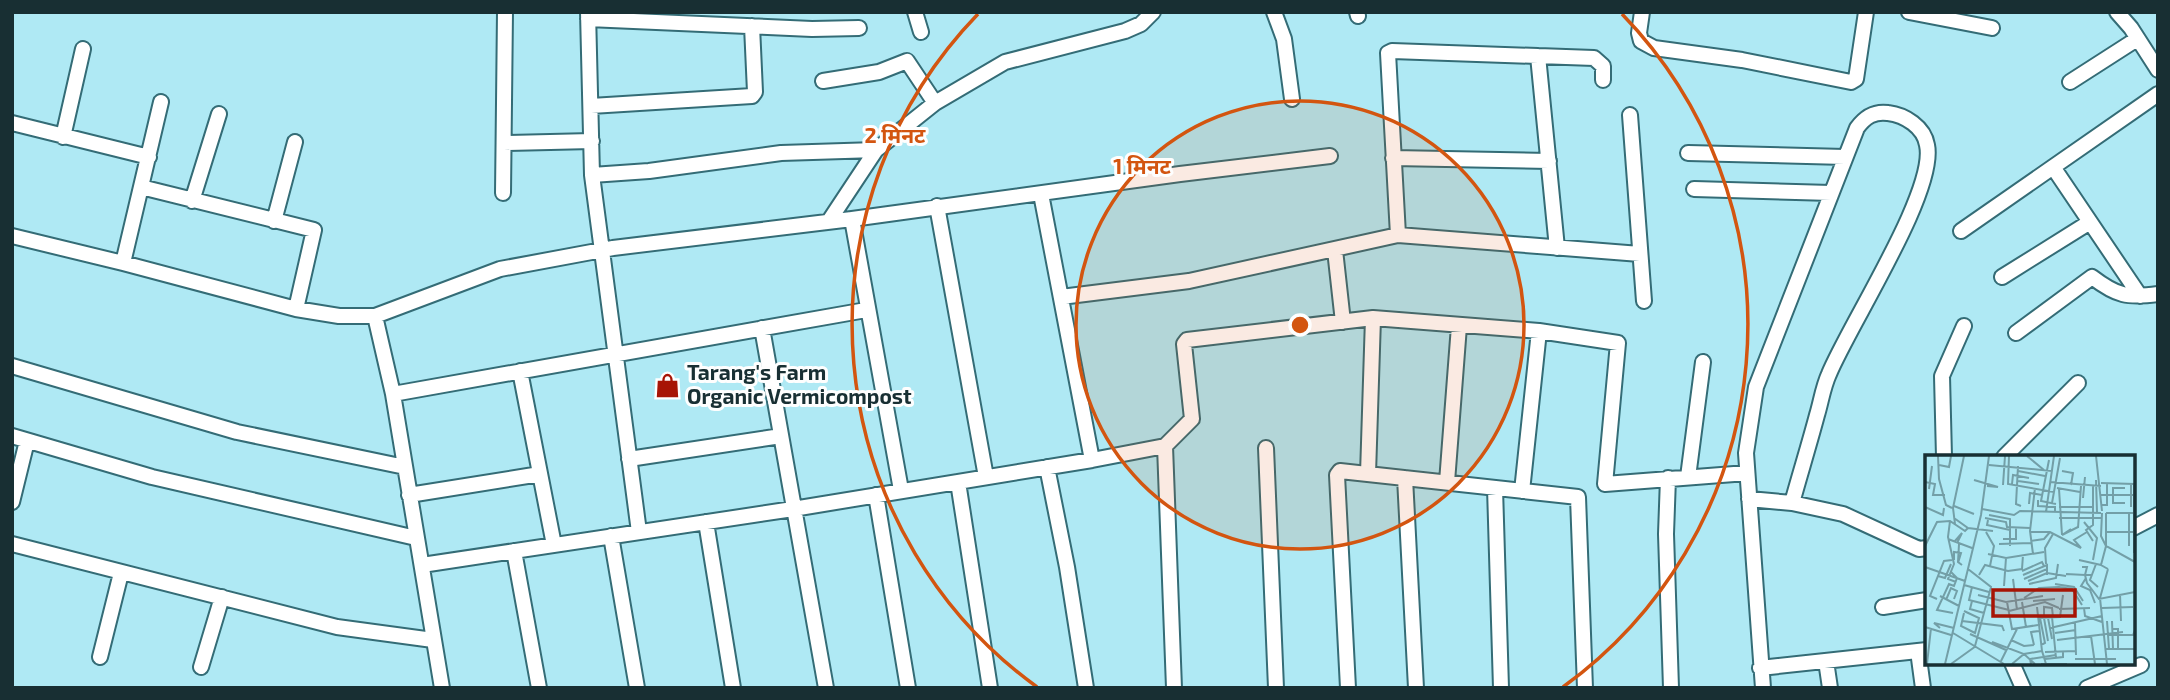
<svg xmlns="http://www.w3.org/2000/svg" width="2170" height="700" font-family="'Exo 2','Noto Sans Devanagari',sans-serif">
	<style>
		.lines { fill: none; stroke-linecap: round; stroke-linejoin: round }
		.street-casing { stroke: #346c76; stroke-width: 18 }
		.street { stroke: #fff; stroke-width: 14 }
		.ring { fill: none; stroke: #d35510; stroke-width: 3.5 }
		.labels { text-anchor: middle; stroke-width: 6; stroke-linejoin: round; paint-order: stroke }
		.poi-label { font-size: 21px; font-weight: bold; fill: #182f33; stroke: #fefefe; text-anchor: start }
		.inset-road { fill: none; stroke: #739fa7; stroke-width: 2 }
		.view { fill: #a71405; fill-opacity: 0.15; stroke: #a71405; stroke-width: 3.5 }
		.inset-edge { fill: none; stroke: #182f33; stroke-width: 3.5 }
		.centre { fill: #d35510; stroke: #fefefe; stroke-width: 3.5 }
		.ring-label { font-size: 21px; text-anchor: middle; font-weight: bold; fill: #d35510; stroke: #fefefe; stroke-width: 6; stroke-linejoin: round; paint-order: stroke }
	</style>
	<rect width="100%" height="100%" fill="#afe9f4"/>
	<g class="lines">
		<defs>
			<path id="street" d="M588,12L592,175L639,532
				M915,12L921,32
				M1274,12L1284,39L1292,99
				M1357,12L1358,16
				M1642,12L1639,33L1641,41L1654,48L1742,60L1851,82L1856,79L1866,12
				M1909,12L1992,28
				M2117,12L2131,28L2158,70
				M588,19L812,29L859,28
				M1538,56L1557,248
				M823,81L879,72L907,61L935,103
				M2070,82L2137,39
				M591,106L752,96L755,92L752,26
				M1630,115L1644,301
				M12,123L149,157
				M63,137L83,49
				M504,143L592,141
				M1688,153L1845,157
				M1393,158L1549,161
				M2053,167L2140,296
				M592,175L649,171L781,153L876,150
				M141,187L314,230L296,309
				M1694,189L1831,193
				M503,193L505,12
				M1041,194L1092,460
				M192,201L219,114
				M937,206L986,477
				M852,219L901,490
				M274,221L295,142
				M829,221L876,150L935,103L1005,62L1125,31L1141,24L1153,12
				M1961,231L2158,94
				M1398,235L1388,53L1392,51L1594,58L1603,66V80
				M12,236L123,263L296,309L339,316H375L500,269L613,248L852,219L1180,174L1330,156
				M1335,250L1343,322
				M123,263L161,102
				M2002,277L2090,222
				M1061,297L1189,281L1398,235L1640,254
				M375,316L393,394L442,688
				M762,328L826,688
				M2016,333L2092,277C2117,296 2127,298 2158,294
				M12,366L237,432L405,467
				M520,371L554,545
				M393,394L866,310
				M12,436L152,477L416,538
				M1165,446L1174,688
				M1266,448L1276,688
				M1944,457L1942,376L1964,326
				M2004,457L2078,383
				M629,459L781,436
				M1047,467L1067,567L1086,688
				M1368,474L1373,318
				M1688,477L1703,362
				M1405,478L1416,688
				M1668,478L1666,534L1671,688
				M958,482L990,688
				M1447,482L1459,326
				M1495,488L1501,688
				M1522,491L1539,331
				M409,495L540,474
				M876,495L908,688
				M1749,499L1792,503L1843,514L1919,549L1927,548
				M12,502L27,441
				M706,522L733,688
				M2133,528L2158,515
				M611,536L637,688
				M12,544L337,627L433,640
				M514,551L539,688
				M422,565L793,509L1092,460L1165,446L1192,419L1184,344L1187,340L1373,318L1539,331L1618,343L1605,484L1747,473
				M1883,607L1927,600
				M1918,651L1923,688
				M100,657L121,573
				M1826,661L1830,688
				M2012,663L2023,688
				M201,667L222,597
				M1760,668L1927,650
				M1348,688L1337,475L1340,471L1578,497L1585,688
				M1763,688L1746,453L1756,387L1857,128C1865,117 1874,111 1888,113C1905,115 1924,127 1927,145C1937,191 1849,325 1829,374C1823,387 1821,402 1817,415C1809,445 1800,474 1792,503
				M2087,688L2141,665"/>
		</defs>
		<use href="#street" class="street-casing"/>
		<use href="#street" class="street"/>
	</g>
	<circle cx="1300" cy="325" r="224" fill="#d35510" fill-opacity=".12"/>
	<g class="ring">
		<circle cx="1300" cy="325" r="224"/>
		<path d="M1037 687A447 447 0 0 1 978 14M1622 14A447 447 0 0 1 1563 687"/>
	</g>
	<defs>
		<symbol id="shop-bare" viewBox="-9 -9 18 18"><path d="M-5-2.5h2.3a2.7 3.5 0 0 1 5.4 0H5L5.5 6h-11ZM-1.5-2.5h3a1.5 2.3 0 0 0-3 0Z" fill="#a71405" stroke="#fefefe" stroke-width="2.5" paint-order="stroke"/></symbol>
	</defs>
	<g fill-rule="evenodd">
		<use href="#shop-bare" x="650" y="368" width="35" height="35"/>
	</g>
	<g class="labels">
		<g class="poi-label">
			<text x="687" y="380">Tarang's Farm<tspan x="687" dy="24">Organic Vermicompost</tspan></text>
		</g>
	</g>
	<g transform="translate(1925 455)">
		<rect width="210" height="210" fill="#afe9f4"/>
		<path class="inset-road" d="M13,1L14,24L21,50L27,53M84,1L83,29L129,37M102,1L119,15M171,1L177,56M124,5L116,46L131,49M14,10L24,12L26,1M64,10L127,16M93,11L91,49L96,51M93,16L120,21M137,16L148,18L146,30M49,25L73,32L62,31M171,25L172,57M93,26L114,29M0,27L10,29L8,40H20M125,27L176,31M176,28L209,29V98M206,28V52M87,29L88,20L104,23M78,30L80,1M168,31V70L161,75L168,86M132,33L155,37M4,34L7,11M134,34L137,80M176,40H209M158,43L160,22M113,45V51L130,52V57M127,48L135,3M200,48H188V33H200M104,49L105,38L117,40M177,50H182V28M29,51L49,59M0,52L18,60L19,53M134,52H168M57,54L89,60L95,56L176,58M121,57L129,1M177,58L176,81L181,91L176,110L183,114M181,58V91L210,107M181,58H210M204,58V91M64,60L85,64V91M29,63L43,73L68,76M60,63L81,67L82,72L105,73M134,63H176M63,65L62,70L85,75M25,66L23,82L29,109L23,124L31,127M159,67L172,83L168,105M30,69L28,53L39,1M153,73L156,31M146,74L137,80L153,72M61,77L69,91L65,111M105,77H125L156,93L149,85L162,77M181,77H210M23,84L47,93M78,84H91V72M30,86L37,78L32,88M106,86L119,84L125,77M34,89L33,107L37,110M74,89L106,88M0,91L12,67L25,66L40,76L43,73M63,99L81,103L119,97M108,99L105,76L110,33M29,105V97L36,98L33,108M154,105L176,110M121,109L120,93L128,79M171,109L165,125L173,132M0,112L40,126M43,114L66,132L50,191M97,116L117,107L119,111M26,117L32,123L29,131L24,129L12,155L28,158M141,119L160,120L162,112H157M54,120L60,110L83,116L97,114L98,100M98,120L122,110V120M167,120H160L162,128L174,144L210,137M13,121L20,123L26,109M161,123L156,131L165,135L170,148M88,124L92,155M99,124L122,114M103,126L122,118L141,121M104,129L131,123L133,109M130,129L149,132L158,146M39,130L64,137M79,131L81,103M47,132L44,145L84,155M195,139L196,166M53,140L81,147L118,141M15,141L34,151M99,143L114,133L134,132L147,134L157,150M12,144L5,141L19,106L27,105M21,145L26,133L32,136L29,144M47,146L45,154L59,158M108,146L130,144M82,147L87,174L113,170M97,147L101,172M112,152L117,196M159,153L160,161L177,167M177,153L208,152M134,154L165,153M84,156L120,147L134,153M39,158L36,171L50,178L54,163L39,156M127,162L131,203M113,163L135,162L138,140M115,163L120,188L116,190M119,163V152L127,153L128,162M119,163L123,186M123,163L127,184M37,166L77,171L79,176M182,166L184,194M187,166L188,194M150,168L151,200M0,172L26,180M15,173L9,168L29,173M125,173L177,161M188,174H193V194M28,178L79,209M130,178L151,175M45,179L81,195M183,180H208L210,175M166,181L170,209M86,185L99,191L109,190M132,185L198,177M67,187L99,199L110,209M109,190L106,177L114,176M181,194H210M120,197L151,196M120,204L138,202V196M150,204H191M76,206L92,174M2,209L6,173M20,209L56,60L64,1M26,209L51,191M87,209L99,199L117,196L121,209M106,209L105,204L131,200M116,209H142M182,209L175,143L183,114"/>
		<path class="view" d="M68,135H150V161H68Z"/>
		<rect width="210" height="210" class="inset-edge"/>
	</g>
	<circle cx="1300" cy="325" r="10" class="centre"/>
	<g class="ring-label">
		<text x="895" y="143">2 मिनट</text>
		<text x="1142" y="174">1 मिनट</text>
	</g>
	<rect width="2170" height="700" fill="none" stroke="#182f33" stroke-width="28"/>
</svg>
